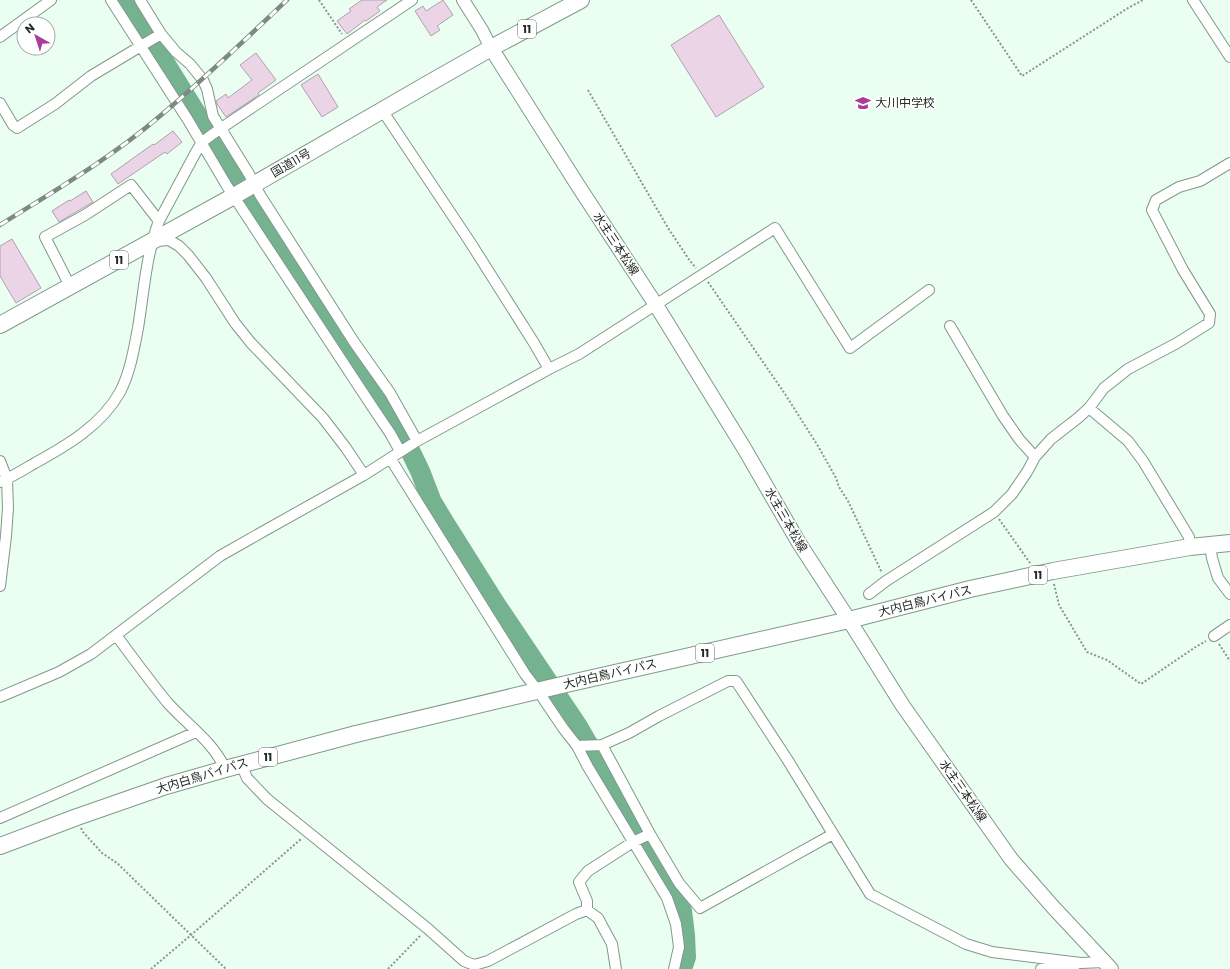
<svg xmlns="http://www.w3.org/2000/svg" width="1230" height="969" font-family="Poppins,'Noto Sans JP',sans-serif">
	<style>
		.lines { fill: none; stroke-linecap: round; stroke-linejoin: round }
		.river { stroke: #75b390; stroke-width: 20 }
		.building { fill: #ead4e5; stroke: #b39faf }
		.minor-casing { stroke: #81988a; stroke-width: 12 }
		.tertiary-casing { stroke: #81988a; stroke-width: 14 }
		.secondary-casing { stroke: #81988a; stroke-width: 16 }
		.trunk-casing { stroke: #81988a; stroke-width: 18 }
		.path { stroke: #88968d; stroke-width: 2; stroke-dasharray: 2 2; stroke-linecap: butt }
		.minor { stroke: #fff; stroke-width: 10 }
		.tertiary { stroke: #fff; stroke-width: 12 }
		.secondary { stroke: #fff; stroke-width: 14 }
		.trunk { stroke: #fff; stroke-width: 16 }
		.rail-casing { stroke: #7c8a81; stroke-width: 4.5 }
		.rail { stroke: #fff; stroke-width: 3; stroke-dasharray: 9; stroke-linecap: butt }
		.labels { text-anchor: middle; stroke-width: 3; stroke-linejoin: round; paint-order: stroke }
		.shield { fill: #fff; stroke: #646b66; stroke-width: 1 }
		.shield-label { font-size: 11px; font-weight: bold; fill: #222b25 }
		.poi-label { font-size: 12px; fill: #222b25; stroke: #fff; text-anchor: start }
		.street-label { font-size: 12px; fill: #222b25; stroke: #fff }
	</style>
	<rect width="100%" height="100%" fill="#ebfef2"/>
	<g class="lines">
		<path class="river" d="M126,0L253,205L403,436L420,471L432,502L444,522L495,603L577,725L672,888L682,911L685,935L686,957L682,969"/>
	</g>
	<path class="building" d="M362,0H387L377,7L380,11L366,21L365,20L347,34L337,21L351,11L349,9Z
		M443,0L453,15L437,26L440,30L431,36L415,11L423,6L426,11Z
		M719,15L764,87L716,117L671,45Z
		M256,53L276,80L258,93L259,95L226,117L217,104L216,101L226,94L228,98L252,80L240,65Z
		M318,74L338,107L322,117L301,85Z
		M173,131L182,142L167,154L165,152L118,184L111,174L153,144L154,145Z
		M86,191L93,202L59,222L52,211L69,200L70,201Z
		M12,239L41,288L16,303L0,276V246Z"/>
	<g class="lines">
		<defs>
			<path id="minor" d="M111,0L188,120L227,186L375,411L390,433L400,451
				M140,0L161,34L176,52L190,64L203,80L207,89L213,116L249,174L260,195L354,342L390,393L417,441
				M1193,0L1230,57
				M0,37L51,0
				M0,103L13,125L17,128L55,104L91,76L161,34
				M382,110L470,242L534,343L549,369
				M156,241L169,240L179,246L188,255L206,278L235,323L251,343L323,418L346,448L364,475
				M70,286L45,237L85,215L131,185L159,221
				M950,326L1003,416L1019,439L1035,457
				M1089,408L1128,441L1143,461L1189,537L1190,547
				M390,458L525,674L538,691L563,728L577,746L588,767L667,898L676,924L679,947L674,969
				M0,461L7,479L8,508L6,536L0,586
				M0,482C12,477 23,470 35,463C66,446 102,425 120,392C130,373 134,349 138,328C144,291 146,255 159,221L196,152L202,142L217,131L412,0
				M1210,545L1212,558L1218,578L1230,594
				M869,594L886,581L994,512L1012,494L1027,472L1035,457L1051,439L1078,418L1089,408L1104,388L1128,369L1177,343L1209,323L1210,314L1183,270L1152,210L1156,200L1179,187L1200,181L1230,163
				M116,635C133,658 149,680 167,702C185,723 214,742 225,769
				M1214,636L1230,625
				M0,697L59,672L91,654L220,556L264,531L364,475L417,441L549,369L579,354L775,228L850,348L929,290
				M602,745L650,834L679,883L700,908L833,834
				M577,746L602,745L629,733L659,716L728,681H736L787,759L870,894L966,944L992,952L1081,963L1105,962
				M241,764L247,778L267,799L427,928L464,961L474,965L488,961L576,914L587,910
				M0,818L196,732
				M616,969L612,944L598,918L587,910V901L579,882L588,871L633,842L650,834
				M1041,969L1068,967L1077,964"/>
			<path id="tertiary" d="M463,0L482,30L491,48"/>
			<path id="secondary" d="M491,48L577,184L656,305L744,448L799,543L849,620L903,706L1011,859L1053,907L1111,969"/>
			<path id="trunk" d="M0,325L234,196L426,85L491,48L581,0
				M0,846L77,817L166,786L225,769L356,734L562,685L849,620L970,589L1053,571L1190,547L1230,543"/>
		</defs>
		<use href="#minor" class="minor-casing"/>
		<use href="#tertiary" class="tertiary-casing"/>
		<use href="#secondary" class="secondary-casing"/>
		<use href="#trunk" class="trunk-casing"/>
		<path class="path" d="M319,0L342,34
			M971,0L1022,76L1128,8L1143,0
			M588,90L668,228L690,261L696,268
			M708,282L785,394L818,446L836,478L839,487L848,501L882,573
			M999,519L1030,563
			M1054,584L1059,605L1087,652L1107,660L1141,684L1194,648L1206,641
			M1219,644L1230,661
			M81,828L83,832L102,853L117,863L226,969
			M151,969L191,935L301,839
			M388,969L421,935"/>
		<use href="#minor" class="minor"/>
		<use href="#tertiary" class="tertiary"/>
		<use href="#secondary" class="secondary"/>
		<use href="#trunk" class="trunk"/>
		<defs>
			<path id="rail" d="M0,225C54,191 111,158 160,116C204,79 246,39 287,0"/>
		</defs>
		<use href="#rail" class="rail-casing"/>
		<use href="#rail" class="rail"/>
	</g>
	<defs>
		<symbol id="school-bare" viewBox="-9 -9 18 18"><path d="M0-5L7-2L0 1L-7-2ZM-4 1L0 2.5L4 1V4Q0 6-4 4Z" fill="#aa3d9c" stroke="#fff" stroke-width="2.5" paint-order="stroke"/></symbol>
	</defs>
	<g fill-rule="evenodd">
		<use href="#school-bare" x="852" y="92" width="22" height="22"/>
	</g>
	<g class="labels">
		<g class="shield">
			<rect x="518" y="20" width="18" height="18" rx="3"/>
			<rect x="110" y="251" width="18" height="18" rx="3"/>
			<rect x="1029" y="566" width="18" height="18" rx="3"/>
			<rect x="696" y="644" width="18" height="18" rx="3"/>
			<rect x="259" y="748" width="18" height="18" rx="3"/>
		</g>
		<g class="shield-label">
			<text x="527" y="33">11</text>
			<text x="119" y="264">11</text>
			<text x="1038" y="579">11</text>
			<text x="705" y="657">11</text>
			<text x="268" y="761">11</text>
		</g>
		<g class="poi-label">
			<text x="875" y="107">大川中学校</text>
		</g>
		<g class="street-label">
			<text transform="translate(291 163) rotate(-30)" y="4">国道11号</text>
			<text transform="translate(616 244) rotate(57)" y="4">水主三本松線</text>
			<text transform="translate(786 520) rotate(60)" y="4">水主三本松線</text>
			<text transform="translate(925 601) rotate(-14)" y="4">大内白鳥バイパス</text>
			<text transform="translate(610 674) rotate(-13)" y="4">大内白鳥バイパス</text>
			<text transform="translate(202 776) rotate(-17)" y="4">大内白鳥バイパス</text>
			<text transform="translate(963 791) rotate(55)" y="4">水主三本松線</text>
		</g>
	</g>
	<g transform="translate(36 36) rotate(321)"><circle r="19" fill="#ffffff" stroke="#a7aaa8"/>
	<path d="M0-3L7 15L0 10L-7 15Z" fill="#aa3d9c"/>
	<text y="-6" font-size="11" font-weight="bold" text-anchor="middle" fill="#222b25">N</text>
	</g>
</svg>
